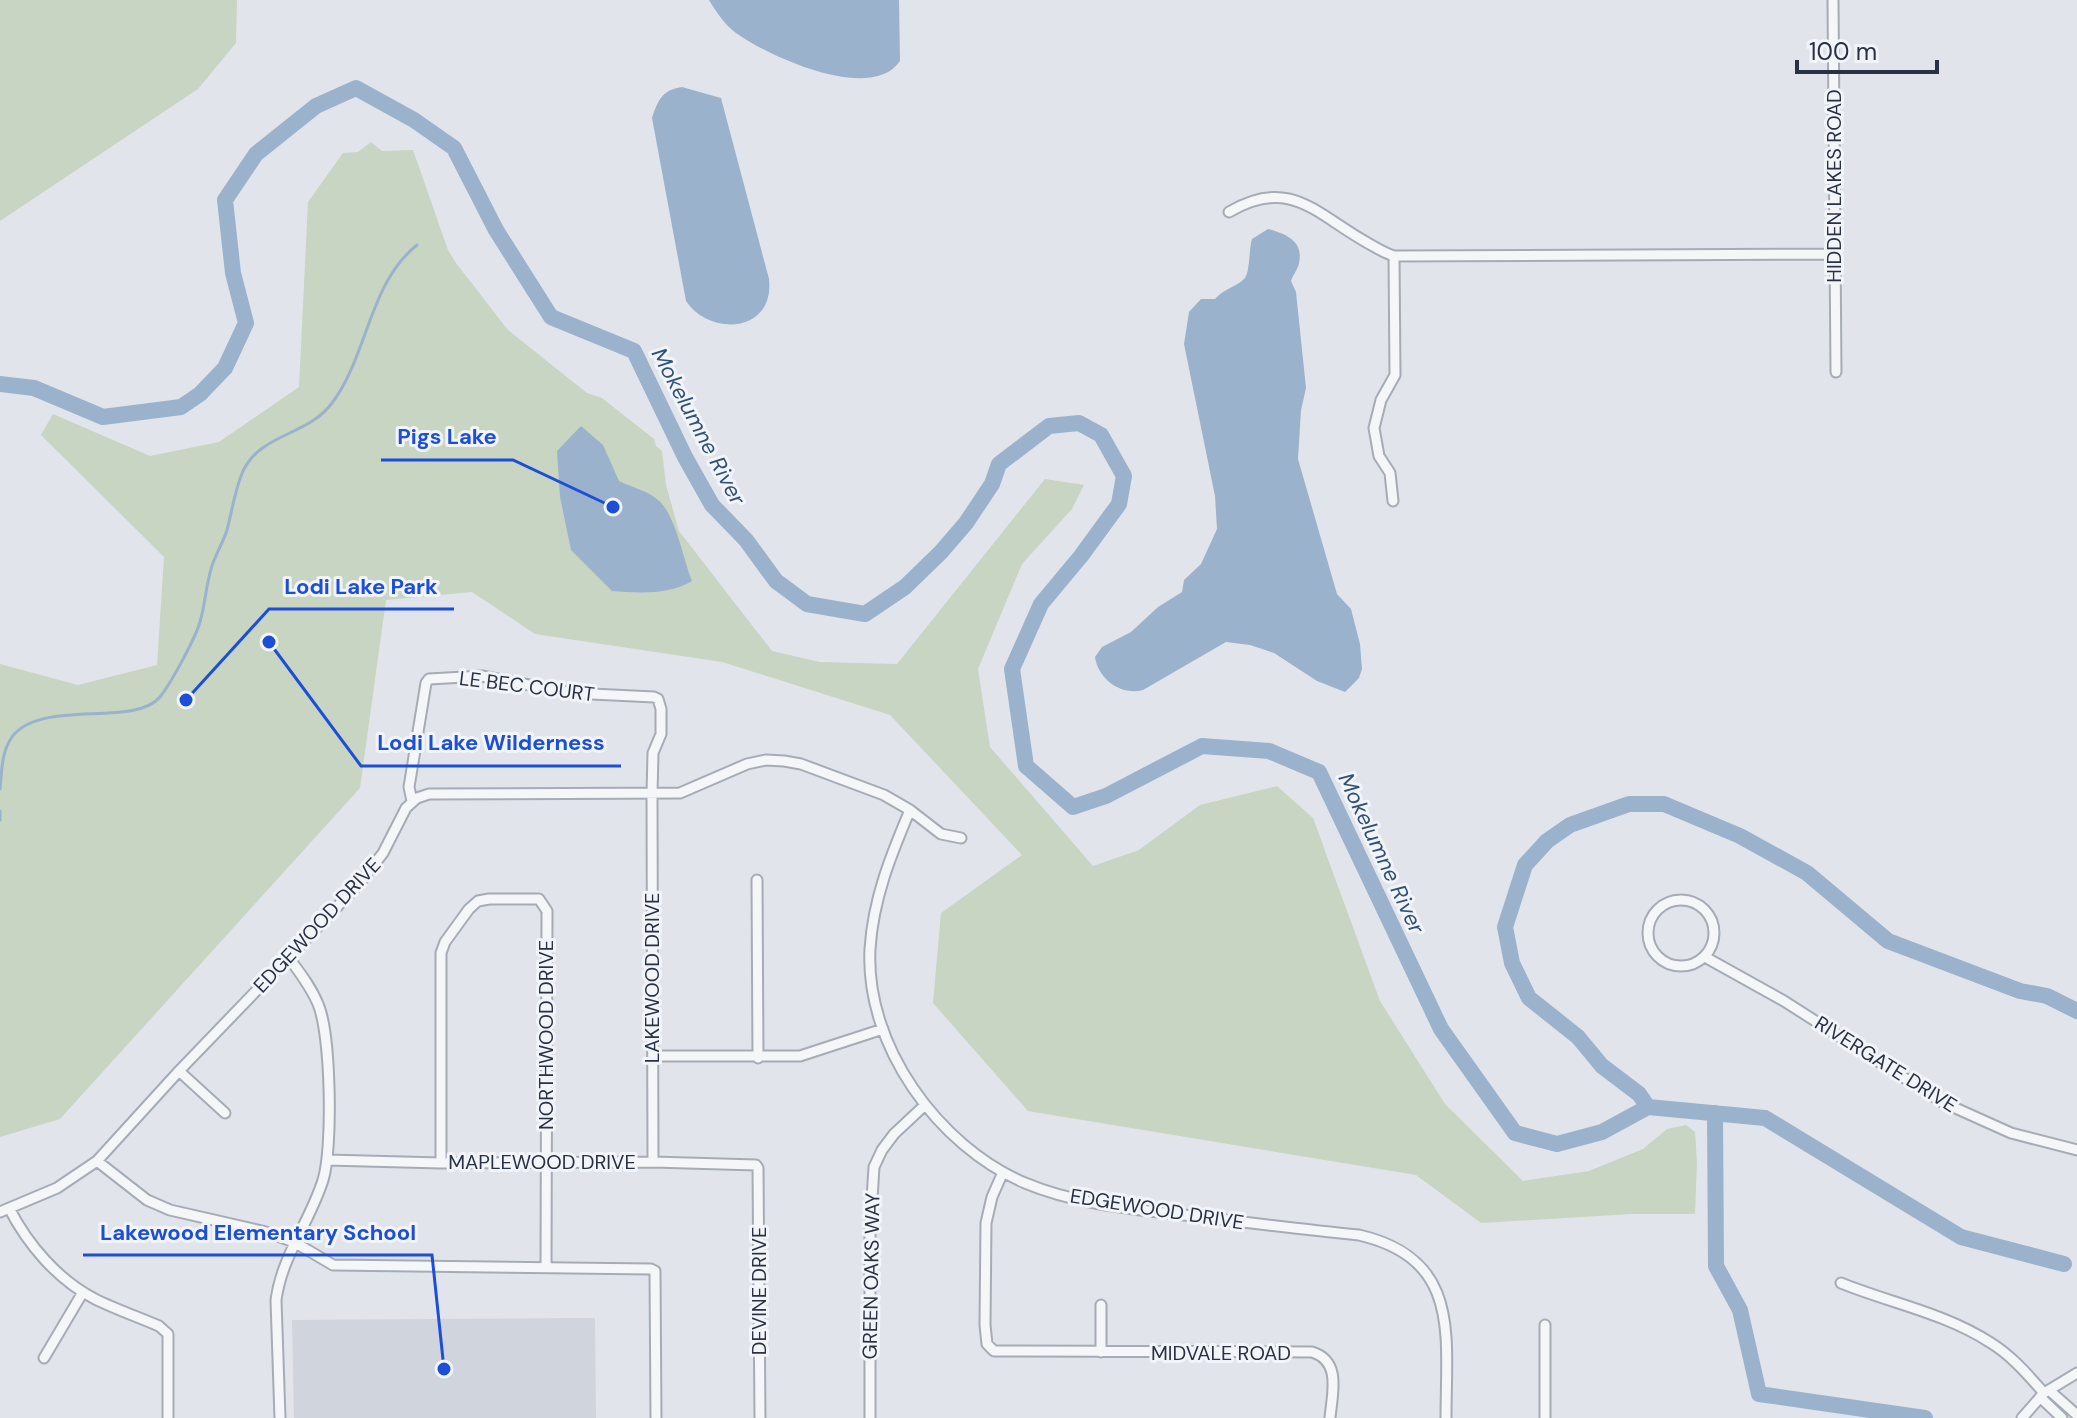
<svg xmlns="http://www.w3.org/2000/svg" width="2077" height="1418" font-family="'DM Sans',sans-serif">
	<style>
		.built { fill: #cfd4dd }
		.green { fill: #c7d5c2 }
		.water { fill: #9bb2cc }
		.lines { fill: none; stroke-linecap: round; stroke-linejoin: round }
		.stream { stroke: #9bb2cc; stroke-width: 3 }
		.river { stroke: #9bb2cc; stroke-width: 16 }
		.street-casing { stroke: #a6acb5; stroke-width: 13 }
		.street { stroke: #f4f6f8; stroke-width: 9 }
		.labels { text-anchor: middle; stroke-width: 6; stroke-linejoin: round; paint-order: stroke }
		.street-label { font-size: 20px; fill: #293243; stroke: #f1f4f8 }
		.water-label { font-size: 22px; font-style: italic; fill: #315179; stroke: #f1f4f8 }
		.leader { fill: none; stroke: #1d4ed8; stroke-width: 3 }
		.callout-dot { fill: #1d4ed8; stroke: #f1f4f8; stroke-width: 3 }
		.callout-label { font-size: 22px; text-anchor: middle; font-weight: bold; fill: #1d4ed8; stroke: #f1f4f8; stroke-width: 6; stroke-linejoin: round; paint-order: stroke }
	</style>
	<rect width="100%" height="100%" fill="#e1e5eb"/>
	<path class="built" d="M595,1318L596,1418H294L292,1320Z"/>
	<path class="green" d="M0,0H237L236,43L198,89L0,221Z
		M371,142L382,151L413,150L448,250L456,263L508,330L587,393L602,398L654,439L656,446L662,451L666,485L679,531L772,651L820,662L897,664L1045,479L1084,485L1072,509L1022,564L978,669L990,747L1093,866L1139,850L1200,805L1277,786L1313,818L1380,1001L1445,1104L1523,1181L1589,1171L1643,1149L1667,1129L1686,1125L1695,1132L1697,1163L1695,1214H1632L1481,1223L1416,1175L1028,1111L933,1003L941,913L1022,855L890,715L722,662L535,634L472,592L386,600L360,788L60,1119L0,1137V664L78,685L157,665L164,557L41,435L53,414L150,456L219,442L299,387L308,202L343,153L358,152Z"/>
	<path class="water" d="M709,0H899L900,61C871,104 768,56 736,33C725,25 716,12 709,0Z
		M682,87L721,98L769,279C775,333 710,337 686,301L652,118C658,100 662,90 682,87Z
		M1268,229C1286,234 1304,241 1299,263C1298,269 1293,275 1291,281L1296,292L1306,388L1301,410L1298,459L1337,594L1351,609L1360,644L1362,669L1359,678L1345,692L1317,681L1274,653L1250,645L1226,642L1143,690C1121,696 1098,679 1095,657L1102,647L1131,632L1158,607L1182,592L1184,580L1201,564L1217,529L1215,496L1184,344L1189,312L1201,299H1215C1225,288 1236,287 1244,279C1250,274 1249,248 1252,239Z
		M581,426L603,445L619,481C631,487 648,491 658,500C676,515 683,559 692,581C670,595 638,593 612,591L571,550L560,497L557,451Z"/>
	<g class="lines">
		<path class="stream" d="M0,789C2,771 1,753 12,737C41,698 134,728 160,697C171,683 195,639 200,622C205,605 206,586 211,569C215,555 223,543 227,530C232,511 235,489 243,471C261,433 308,436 332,403C368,355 369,283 417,245
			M0,811V820"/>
		<path class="river" d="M0,384L34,388L103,417L181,407L200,394L225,368L246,323L233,273L225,200L256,154L316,106L356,88L414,120L454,148L496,230L551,317L634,351L685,457L712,505L746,540L776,581L807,604L865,614L905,587L941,552L966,523L992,484L999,464L1049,426L1079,423L1101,435L1124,476L1119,504L1081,556L1041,604L1012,669L1026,766L1073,807L1106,796L1202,746L1269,751L1319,772L1441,1029L1515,1133L1557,1144L1602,1132L1648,1107L1639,1094L1602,1066L1578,1037L1529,998L1512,963L1505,927L1525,865L1547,841L1570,825L1629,804H1664L1740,836L1807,873L1888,941L2020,991L2047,996L2077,1011
			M1648,1107L1765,1118L1961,1237L2064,1264
			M1715,1113L1716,1266L1740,1310L1759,1394L1925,1418"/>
		<defs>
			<path id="street" d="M1833,0L1836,372
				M1229,212C1290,176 1316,214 1366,242C1375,247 1384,253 1394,256L1835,254
				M1393,501L1390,473L1379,456L1374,428L1381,400L1395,375L1394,256
				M412,801L409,787L426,683L429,679L482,676L571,693L654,697L658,699L661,709V734L653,753L652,794L653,1162
				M910,810C891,855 873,899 870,949C865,1045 938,1146 1025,1183C1075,1204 1131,1209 1184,1215C1242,1222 1300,1229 1359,1235C1461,1259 1446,1334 1446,1418
				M757,880L758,1058
				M1648 933a33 33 0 1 1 66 0a33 33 0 1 1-66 0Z
				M1705,957L1784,1001L1942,1102L2011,1133L2077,1150
				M653,1056H800L883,1029
				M179,1071L225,1113
				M327,1160L441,1163L653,1162L756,1165L758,1168L760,1418
				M97,1161L147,1200L170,1210L266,1232L294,1242L333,1265L651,1269L655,1271L656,1418
				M441,1163V953L445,942L469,909L478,901L489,899H539L547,911L546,1267
				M1003,1172L992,1197L986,1223L985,1325L987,1344L994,1351L1312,1352C1342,1361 1332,1394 1330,1418
				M9,1208C28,1245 58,1280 95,1299C115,1309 138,1317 159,1326L168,1334V1418
				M0,1212L57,1188L97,1161L179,1071L359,884L383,853L406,808L417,798L429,794L680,793L747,764L766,760L784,761L801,764L884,795L910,810L941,834L961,838
				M1841,1283C1890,1303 1945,1313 1991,1343C2012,1356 2028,1375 2044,1393
				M1545,1325V1418
				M1101,1352V1305
				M44,1358L83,1292
				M2049,1390L2077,1415
				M2040,1397L2062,1418
				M280,1418L276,1300C282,1255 310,1222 323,1180C333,1149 331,1034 318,1004C311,987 300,973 289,958
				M870,1418V1231L874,1167L882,1150L894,1134L925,1105
				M2022,1418L2044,1393L2077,1373"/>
		</defs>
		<use href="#street" class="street-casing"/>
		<use href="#street" class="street"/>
	</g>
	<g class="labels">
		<g class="street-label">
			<text transform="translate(1834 186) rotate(-90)" y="7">HIDDEN LAKES ROAD</text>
			<text transform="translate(527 686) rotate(7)" y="7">LE BEC COURT</text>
			<text transform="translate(317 925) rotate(-47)" y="7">EDGEWOOD DRIVE</text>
			<text transform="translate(652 978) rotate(-90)" y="7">LAKEWOOD DRIVE</text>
			<text transform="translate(546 1035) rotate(-90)" y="7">NORTHWOOD DRIVE</text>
			<text transform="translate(1886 1064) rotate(32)" y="7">RIVERGATE DRIVE</text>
			<text x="542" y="1169">MAPLEWOOD DRIVE</text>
			<text transform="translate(1157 1209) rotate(9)" y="7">EDGEWOOD DRIVE</text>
			<text transform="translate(871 1276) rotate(-89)" y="7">GREEN OAKS WAY</text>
			<text transform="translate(759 1291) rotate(-90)" y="7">DEVINE DRIVE</text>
			<text x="1221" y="1360">MIDVALE ROAD</text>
		</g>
		<g class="water-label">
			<text transform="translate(699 426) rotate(62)" y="8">Mokelumne River</text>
			<text transform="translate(1382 853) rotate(65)" y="8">Mokelumne River</text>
		</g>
	</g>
	<path class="leader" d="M613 507L513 460H381M186 700L269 609H454M269 642L361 766H621M444 1369L432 1255H83"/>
	<g class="callout-dot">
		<circle cx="613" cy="507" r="8"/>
		<circle cx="186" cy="700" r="8"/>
		<circle cx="269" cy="642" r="8"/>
		<circle cx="444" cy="1369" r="8"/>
	</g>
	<g class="callout-label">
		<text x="447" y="444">Pigs Lake</text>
		<text x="361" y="594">Lodi Lake Park</text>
		<text x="491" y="750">Lodi Lake Wilderness</text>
		<text x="258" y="1240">Lakewood Elementary School</text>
	</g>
	<path d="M1797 60v12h140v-12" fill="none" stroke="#293243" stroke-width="4"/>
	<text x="1809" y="60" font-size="24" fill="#293243" stroke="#f1f4f8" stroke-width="6" paint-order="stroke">100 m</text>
</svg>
